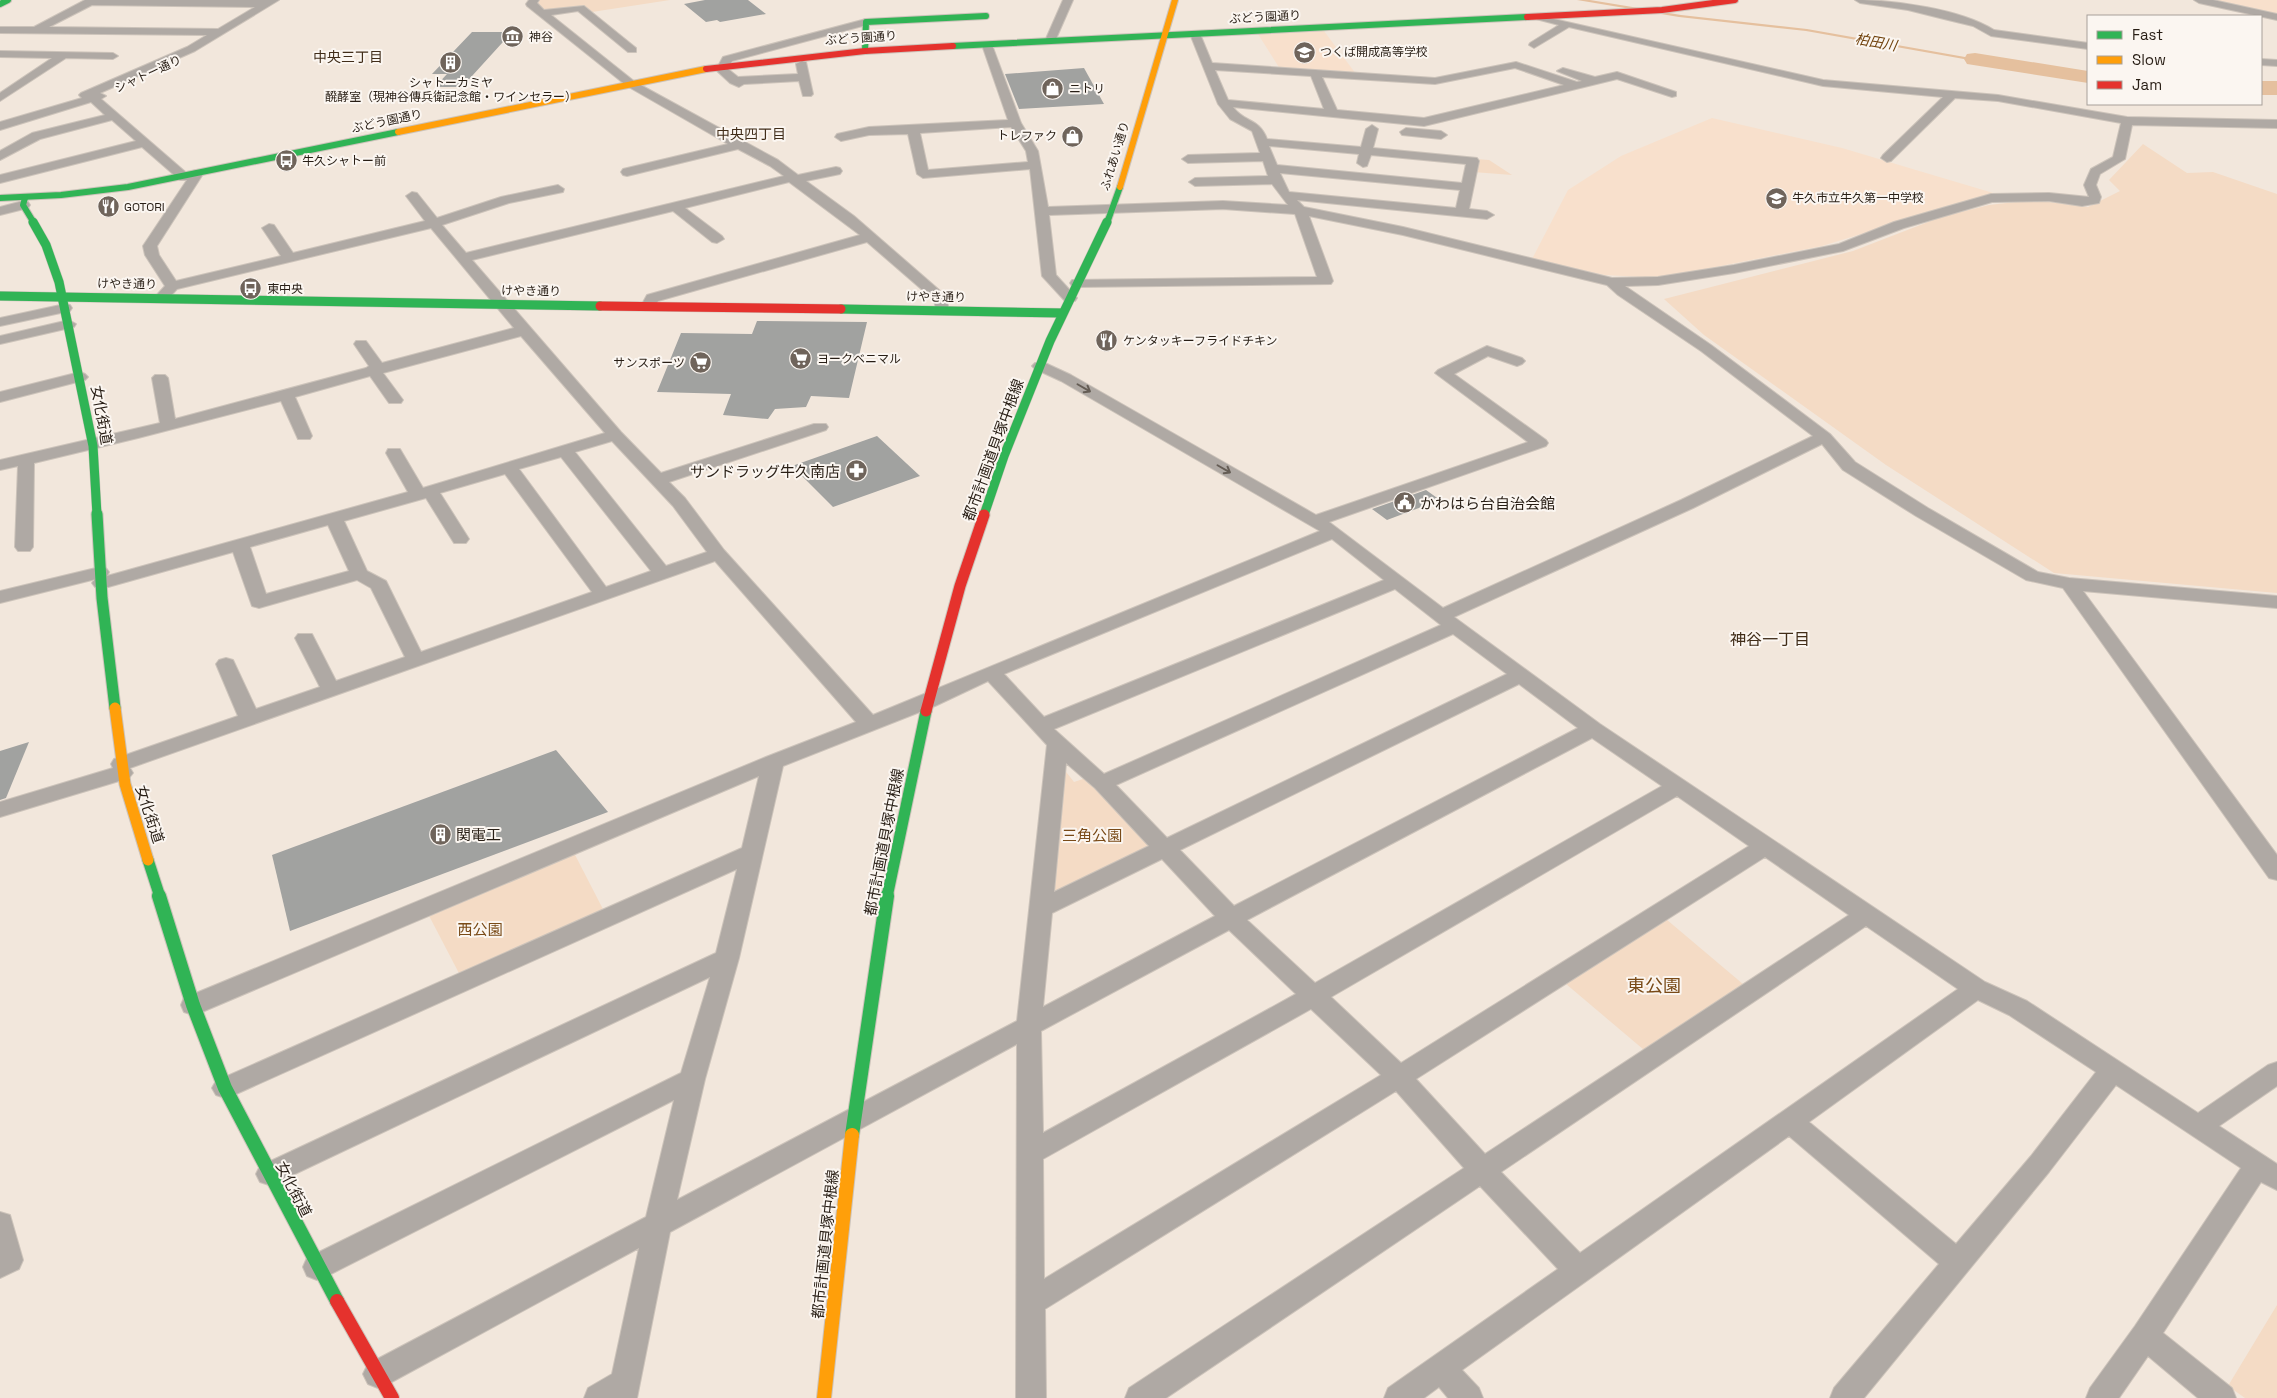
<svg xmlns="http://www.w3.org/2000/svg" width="2277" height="1398" font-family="'Space Grotesk','Noto Sans JP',sans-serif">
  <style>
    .built { fill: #f8e0cc }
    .green { fill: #f4dbc5 }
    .water { fill: #e5c09e }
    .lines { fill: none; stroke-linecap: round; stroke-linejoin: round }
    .river { fill: #e5c09e; fill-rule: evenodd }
    .building { fill: #a1a2a0 }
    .street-casing { stroke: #ccc3ba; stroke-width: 2 }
    .fast-far3-casing { stroke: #ccc3ba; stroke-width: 8 }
    .fast-far2-casing { stroke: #ccc3ba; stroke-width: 10 }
    .fast-far1-casing { stroke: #ccc3ba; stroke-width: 13 }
    .fast-casing { stroke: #ccc3ba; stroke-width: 16 }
    .slow-far2-casing { stroke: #ccc3ba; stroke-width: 8 }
    .slow-far1-casing { stroke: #ccc3ba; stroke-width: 13 }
    .slow-casing { stroke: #ccc3ba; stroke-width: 16 }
    .jam-far3-casing { stroke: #ccc3ba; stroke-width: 8 }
    .jam-far2-casing { stroke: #ccc3ba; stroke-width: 10 }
    .jam-far1-casing { stroke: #ccc3ba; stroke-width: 13 }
    .jam-casing { stroke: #ccc3ba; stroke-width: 16 }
    .street { fill: #afa9a4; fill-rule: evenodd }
    .fast-far3 { stroke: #30b455; stroke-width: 6 }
    .fast-far2 { stroke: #30b455; stroke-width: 9 }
    .fast-far1 { stroke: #30b455; stroke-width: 11 }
    .fast { stroke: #30b455; stroke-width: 14 }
    .slow-far2 { stroke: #ff9f0a; stroke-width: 6 }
    .slow-far1 { stroke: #ff9f0a; stroke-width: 11 }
    .slow { stroke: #ff9f0a; stroke-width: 14 }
    .jam-far3 { stroke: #e5322d; stroke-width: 6 }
    .jam-far2 { stroke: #e5322d; stroke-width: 9 }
    .jam-far1 { stroke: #e5322d; stroke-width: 11 }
    .jam { stroke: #e5322d; stroke-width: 14 }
    .oneway { stroke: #655d55 }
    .labels { text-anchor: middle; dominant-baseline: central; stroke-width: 4; stroke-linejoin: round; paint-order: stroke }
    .far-street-label { font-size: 12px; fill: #281e15; stroke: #fbf6f1 }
    .far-poi-label { font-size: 12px; fill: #281e15; stroke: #fbf6f1; text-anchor: start }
    .far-water-label { font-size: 14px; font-style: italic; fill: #72440f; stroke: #fbf6f1 }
    .far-neighbourhood-label { font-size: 14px; fill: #412d19; stroke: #fbf6f1 }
    .street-label { font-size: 15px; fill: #281e15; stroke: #fbf6f1 }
    .poi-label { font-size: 15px; fill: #281e15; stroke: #fbf6f1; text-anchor: start }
    .park-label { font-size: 15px; fill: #794a17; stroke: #fbf6f1 }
    .neighbourhood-label { font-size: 16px; fill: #412d19; stroke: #fbf6f1 }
    .near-park-label { font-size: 18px; fill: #794a17; stroke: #fbf6f1 }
  </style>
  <rect width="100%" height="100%" fill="#f2e7dc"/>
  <g class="built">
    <path d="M2207 0H2277V15Z"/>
    <path d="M1324 31 1356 74 1280 69 1258 34Z"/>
    <path d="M1712 118 1842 148 2000 195 1943 209 1822 246 1660 278 1605 275 1532 259 1568 190 1621 156Z"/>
  </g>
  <g class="green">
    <path d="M540 0H670L592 12 583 6 546 11 537 4Z"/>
    <path d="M2143 144 2187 173 2213 172 2277 194V593L2054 573 1886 465 1704 335 1664 299 1853 251 1941 217 1989 205 2033 200 2088 207 2120 191 2109 180Z"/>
    <path d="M1476 159 1489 160 1512 175 1473 172Z"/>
    <path d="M1063 768 1074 782 1086 778 1150 845 1052 893Z"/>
    <path d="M572 849 606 915 462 979 426 910Z"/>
    <path d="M1660 914 1750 990 1650 1055 1559 978Z"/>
    <path d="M2277 1305V1398H2245L2228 1386Z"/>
  </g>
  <path class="water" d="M1577 0H1590L1681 15 1807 29 2027 68 2026 70 1806 31 1679 17Z"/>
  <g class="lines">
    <g class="river">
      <path d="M1975 53 2088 71V83L1967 64 1964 59 1967 54Z"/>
      <rect x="2261" y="81" width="16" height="14"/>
    </g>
  </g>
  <g class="building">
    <path d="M705 0H748L766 14 720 22 717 20 706 22 684 4Z"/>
    <path d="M472 32H512L462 87H435L447 74H432Z"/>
    <path d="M1084 68 1104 104 1019 109 1005 74Z"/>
    <path d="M757 321 867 322 849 398 811 396 806 407 775 409 768 419 723 415 731 394 657 392 681 333 752 334Z"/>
    <path d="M877 436 920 476 833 507 792 466Z"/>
    <path d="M1426 490 1440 500 1387 520 1372 509Z"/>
    <path d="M29 742 6 798 0 800V751Z"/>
    <path d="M556 750 608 812 290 931 272 855Z"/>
  </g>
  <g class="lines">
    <defs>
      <g id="street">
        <path d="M85 0H279L195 51 100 93 106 96 101 99 190 176 193 171 197 170 203 174 157 246 159 255 176 281 281 256 262 228 269 224 274 225 293 253 425 221 406 196 412 192 417 193 437 218 501 197 558 185 564 189 563 192 509 203 442 225 466 253 784 176 770 166 738 149 627 176 623 175 621 172 623 169 728 144 627 86 527 6 526 4 529 0H539L537 3 544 10 584 6 636 48V52H628L578 11 551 15 635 82 778 160 798 175 836 167 840 168 842 171 840 174 806 181 854 216 946 296 949 311 947 314H937L934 300 867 242 658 301 653 309H643L641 306 647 295 860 235 789 182 685 208 722 236 724 239 717 243 712 242 673 211 472 260 621 432 661 473 814 424H826L828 427 826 430 669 482 685 498 724 550 873 715 1320 531 1061 381 1035 369 1032 366 1035 363H1045L1071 375 1316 515 1528 442 1435 373 1438 370 1487 346 1522 358 1525 361 1522 364 1517 366 1488 356 1454 374 1546 440 1548 443 1546 446 1329 522 1443 608 1681 500 1813 436 1701 351 1618 295 1607 285 1403 235 1309 216 1333 281 1331 284 1077 287 1072 286 1070 283 1072 280 1317 277 1295 214 1223 209 1049 215 1056 275 1077 298 1075 301H1065L1042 276 1030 169 923 178 917 174 908 134 869 135 841 141 835 137 837 134 869 127 1008 120 982 45 983 43H991L992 45 1021 123 1038 151 1048 207 1223 201 1288 205 1272 184 1195 186 1189 182 1195 178 1268 176 1263 161 1188 163 1182 159 1188 155 1260 153 1252 131 1230 119 1218 104 1190 34 1195 31 1200 34 1212 63 1435 78 1516 62 1577 82 1582 81 1557 71 1563 68 1595 77 1617 72 1676 92V96L1672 97 1617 79 1424 126 1233 107C1245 123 1259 118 1267 139L1361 147 1366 129 1372 125 1378 129 1373 148 1477 158 1479 161 1469 209 1487 211 1494 215 1487 219 1297 200 1304 207 1403 227 1612 278 1658 277 1734 265 1839 244 1894 222 1991 194 2049 193 2089 197 2084 185 2091 169 2113 157 2121 123 1998 101 1955 98 1891 161 1887 162 1881 158 1883 155 1943 97 1823 86 1569 27 1534 48 1529 45 1530 43 1559 25 1536 19V15L1823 80 1998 95 2127 117 2277 120V128L2132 125 2125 159 2100 174 2096 185 2101 197 2099 203 2082 206 2049 201 1992 202 1904 228 1843 251 1734 273 1658 285 1625 286 1711 345 1830 434 1855 462 1928 508 2038 572 2069 578 2277 596V608L2083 591 2277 855V880L2269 878 2063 588 2026 580 1916 516 1843 470 1822 444 1693 508 1454 617 1600 724 1985 982 2027 1001 2198 1113 2268 1065 2277 1062V1086L2219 1126 2277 1164V1190L2261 1182 2163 1333 2232 1388 2236 1398H2198L2148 1356 2119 1398H2086L2090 1388 2135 1326 2241 1168 2116 1085 2049 1172 1864 1398H1830L1834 1388 1939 1264 1789 1136 1462 1370 1479 1388 1483 1398H1448L1439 1387 1424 1398H1384L1388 1388 1558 1269 1480 1186 1166 1398H1125L1129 1388 1464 1168 1396 1091 1045 1309 1046 1398H1016L1017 1044 670 1232 637 1398H584L588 1388 612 1374 639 1248 388 1384 378 1388 368 1384 363 1374 368 1364 646 1217 674 1100 327 1276 317 1280 307 1276 303 1267 307 1258 681 1073 710 977 278 1182 269 1185 260 1182 256 1174 260 1166 716 953 737 869 234 1095 225 1098 216 1095 212 1088 216 1081 742 848 759 776 202 1012 193 1015 184 1012 181 1005 184 998 766 757 856 722 715 561 130 768 133 773 129 778 0 817V802L113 768 111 764 114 759 238 716 216 664 219 660 226 658 233 660 256 709 320 687 295 638 298 634H312L336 681 405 657 371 588 357 580 259 608 252 606 233 552 101 589 95 587 92 583 95 579 104 577 0 603V591L100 567 106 568 109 572 107 576 408 492 386 453 388 449H400L423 488 605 433 521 336 383 373 403 400 401 403H389L370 376 295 397 312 436 310 439H298L281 401 138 438 34 463 33 547 30 551H18L15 547 18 466 0 470V460L160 423 152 378 155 375H165L168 378 175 419 366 368 369 366 354 344 356 341H366L382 363 514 328 431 228 177 289 165 302H155L153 299 165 286 145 255 143 246 187 180H180L142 147 0 183V175L136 141 112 120 40 139 0 160V151L32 133 105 115 91 102 0 130V122L82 98 79 95 81 93 187 47 207 35 0 33V27H34ZM92 5 255 7 218 29 49 27ZM1515 68 1564 85 1424 118 1337 110 1322 77 1435 84ZM1215 70 1311 76 1324 109 1228 100ZM1011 127 1026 151 1028 162 928 170 920 133ZM1269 146 1359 154 1357 163 1363 167 1367 166 1371 155 1466 164 1462 183 1277 165ZM1280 173 1460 190 1456 208 1289 192ZM612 441 673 506 707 552 666 566 575 452ZM561 457 651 571 606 587 519 469ZM505 474 592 592 421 652 388 585 386 581 367 571 344 521 426 498 454 543H466L469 539 440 493ZM328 525 349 571 266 594 250 547ZM1332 539 1384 580 1044 717 1004 674ZM1395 589 1441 625 1104 774 1054 729ZM1453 634 1507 674 1167 838 1116 785ZM988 681 1047 745 1017 1021 677 1200 705 1079 739 958 783 766 935 706ZM1519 684 1578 728 1234 906 1180 850ZM1592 738 1662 786 1315 983 1247 920ZM1066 763 1095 788 1149 846 1054 892ZM1677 796 1749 846 1401 1063 1331 997ZM1765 857 1849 915 1485 1154 1416 1079ZM1162 859 1215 916 1043 1007 1052 913ZM1866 926 1958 989 1580 1253 1501 1172ZM1229 930 1296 994 1043 1133 1041 1031ZM1978 1000 2009 1015 2096 1072 2031 1156 1956 1244 1809 1122ZM1311 1009 1381 1075 1044 1279 1043 1159Z"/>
        <path d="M1063 0H1073L1055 41 1050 44 1046 43 1045 41Z"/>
        <path d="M1855 0C1895 0 1961 9 1994 30L2088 43V49L1991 36 1973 26 1944 19 1908 10 1860 3Z"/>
        <path d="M2194 0H2213L2277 14V20L2199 3Z"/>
        <path d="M866 19 870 20V24L732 61 728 69 738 77 798 74 796 64 802 61 806 62 813 94 811 96H803L799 81 744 84 739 87 730 83 716 70 723 57Z"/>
        <path d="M0 51 113 53 118 56 113 59 66 58 0 101V93L52 58 0 57Z"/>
        <path d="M2261 59 2277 60V66L2261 65Z"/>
        <path d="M1406 128 1441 131 1447 135 1441 139 1402 135 1400 132Z"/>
        <path d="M23 201 28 202 30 205 28 208 0 215V207Z"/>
        <path d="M65 304 70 305 72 308 70 311 0 326V318Z"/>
        <path d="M69 320 76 324 74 327 0 344V336Z"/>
        <path d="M80 372 85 374 88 377 85 380 0 402V392Z"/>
        <path d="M0 1212 10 1215 23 1260 19 1269 0 1278Z"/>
      </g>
      <g id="fast-far3">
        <path d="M0 4 8 0"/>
        <path d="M953 46 1527 17"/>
        <path d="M865 51 866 22 986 16"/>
        <path d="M0 198 61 195 128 187 398 132"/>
        <path d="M25 198 23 205 34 223"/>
        <path d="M1107 223 1120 187"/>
      </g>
      <g id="fast-far2">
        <path d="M33 222 46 245 59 282 93 446 97 515"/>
        <path d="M0 296 600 306"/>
        <path d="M841 309 1062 313"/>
        <path d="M984 515 1004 456 1050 341 1107 222"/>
      </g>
      <g id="fast-far1">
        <path d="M97 514 102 598 115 708"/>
        <path d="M148 860 160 897"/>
        <path d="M887 897 926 711"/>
      </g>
      <g id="fast">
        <path d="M159 896 193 1005 225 1088 337 1301"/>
        <path d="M852 1135 887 896"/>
      </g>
      <g id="slow-far2">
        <path d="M398 132 706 69"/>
        <path d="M1120 187 1175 0"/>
      </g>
      <path id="slow-far1" d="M115 708 125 784 148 860"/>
      <path id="slow" d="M824 1398 852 1135"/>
      <g id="jam-far3">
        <path d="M1527 17 1662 10 1735 0"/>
        <path d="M706 69 865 51 953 46"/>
      </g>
      <path id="jam-far2" d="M600 306 841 309"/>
      <path id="jam-far1" d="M926 711 960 586 984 515"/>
      <path id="jam" d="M337 1301 392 1398"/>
    </defs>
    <use href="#street" class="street-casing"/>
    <use href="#fast-far3" class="fast-far3-casing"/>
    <use href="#fast-far2" class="fast-far2-casing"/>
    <use href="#fast-far1" class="fast-far1-casing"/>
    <use href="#fast" class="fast-casing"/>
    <use href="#slow-far2" class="slow-far2-casing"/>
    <use href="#slow-far1" class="slow-far1-casing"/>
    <use href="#slow" class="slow-casing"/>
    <use href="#jam-far3" class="jam-far3-casing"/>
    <use href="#jam-far2" class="jam-far2-casing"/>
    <use href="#jam-far1" class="jam-far1-casing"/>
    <use href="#jam" class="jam-casing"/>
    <use href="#street" class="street"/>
    <use href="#fast-far3" class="fast-far3"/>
    <use href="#fast-far2" class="fast-far2"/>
    <use href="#fast-far1" class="fast-far1"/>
    <use href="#fast" class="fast"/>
    <use href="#slow-far2" class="slow-far2"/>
    <use href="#slow-far1" class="slow-far1"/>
    <use href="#slow" class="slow"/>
    <use href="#jam-far3" class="jam-far3"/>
    <use href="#jam-far2" class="jam-far2"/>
    <use href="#jam-far1" class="jam-far1"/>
    <use href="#jam" class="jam"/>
  </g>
  <defs><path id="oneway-shaft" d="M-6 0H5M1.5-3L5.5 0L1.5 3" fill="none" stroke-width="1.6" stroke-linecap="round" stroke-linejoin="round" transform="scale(1.25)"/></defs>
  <g class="oneway">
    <use href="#oneway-shaft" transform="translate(1084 388) rotate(30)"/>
    <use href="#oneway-shaft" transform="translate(1224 469) rotate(30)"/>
  </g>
  <defs>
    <symbol id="museum-disc" viewBox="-11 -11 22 22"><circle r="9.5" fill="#6f645b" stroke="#fbf6f1"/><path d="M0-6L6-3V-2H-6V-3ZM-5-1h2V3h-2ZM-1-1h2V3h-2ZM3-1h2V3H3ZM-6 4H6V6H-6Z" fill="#fff"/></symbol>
    <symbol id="school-disc" viewBox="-11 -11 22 22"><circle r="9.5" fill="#6f645b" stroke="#fbf6f1"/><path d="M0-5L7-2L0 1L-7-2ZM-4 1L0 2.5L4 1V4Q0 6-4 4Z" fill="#fff"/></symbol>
    <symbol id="building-disc" viewBox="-11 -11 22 22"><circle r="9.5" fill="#6f645b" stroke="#fbf6f1"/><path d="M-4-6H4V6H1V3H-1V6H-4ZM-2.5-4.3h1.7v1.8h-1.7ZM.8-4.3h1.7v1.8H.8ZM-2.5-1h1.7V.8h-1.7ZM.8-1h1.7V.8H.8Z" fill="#fff"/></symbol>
    <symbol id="shop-disc" viewBox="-11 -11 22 22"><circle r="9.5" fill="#6f645b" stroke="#fbf6f1"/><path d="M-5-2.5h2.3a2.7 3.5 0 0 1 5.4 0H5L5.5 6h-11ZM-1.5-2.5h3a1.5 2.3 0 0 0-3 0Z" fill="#fff"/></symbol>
    <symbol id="bus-disc" viewBox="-11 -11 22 22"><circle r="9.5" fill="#6f645b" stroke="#fbf6f1"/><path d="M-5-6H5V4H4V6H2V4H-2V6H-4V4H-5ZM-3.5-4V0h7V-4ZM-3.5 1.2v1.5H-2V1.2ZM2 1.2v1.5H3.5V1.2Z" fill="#fff"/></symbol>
    <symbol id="restaurant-disc" viewBox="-11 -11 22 22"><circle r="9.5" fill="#6f645b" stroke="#fbf6f1"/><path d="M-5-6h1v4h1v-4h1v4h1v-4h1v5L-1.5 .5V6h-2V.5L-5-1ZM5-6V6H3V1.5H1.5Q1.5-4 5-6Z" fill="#fff"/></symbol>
    <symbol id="supermarket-disc" viewBox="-11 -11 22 22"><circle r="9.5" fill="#6f645b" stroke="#fbf6f1"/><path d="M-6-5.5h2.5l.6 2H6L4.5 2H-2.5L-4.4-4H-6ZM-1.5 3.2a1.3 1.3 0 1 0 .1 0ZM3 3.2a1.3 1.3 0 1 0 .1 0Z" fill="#fff"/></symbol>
    <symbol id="pharmacy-disc" viewBox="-11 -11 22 22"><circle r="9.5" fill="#6f645b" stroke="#fbf6f1"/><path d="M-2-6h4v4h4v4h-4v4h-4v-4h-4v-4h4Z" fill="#fff"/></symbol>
    <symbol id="civic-disc" viewBox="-11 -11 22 22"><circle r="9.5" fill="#6f645b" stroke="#fbf6f1"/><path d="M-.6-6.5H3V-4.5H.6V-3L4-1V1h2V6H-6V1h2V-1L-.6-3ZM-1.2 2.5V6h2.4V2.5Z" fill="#fff"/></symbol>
  </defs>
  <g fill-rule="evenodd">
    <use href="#museum-disc" x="500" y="24" width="25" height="25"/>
    <use href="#school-disc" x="1292" y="40" width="25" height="25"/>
    <use href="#building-disc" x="438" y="50" width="25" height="25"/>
    <use href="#shop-disc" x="1040" y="76" width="25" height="25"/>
    <use href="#shop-disc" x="1060" y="124" width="25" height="25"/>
    <use href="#bus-disc" x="274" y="148" width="25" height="25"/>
    <use href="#school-disc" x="1764" y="186" width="25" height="25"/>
    <use href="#restaurant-disc" x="96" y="194" width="25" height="25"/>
    <use href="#bus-disc" x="238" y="276" width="25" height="25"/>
    <use href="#restaurant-disc" x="1094" y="328" width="25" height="25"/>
    <use href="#supermarket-disc" x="788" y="346" width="25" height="25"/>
    <use href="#supermarket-disc" x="688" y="350" width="25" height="25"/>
    <use href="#pharmacy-disc" x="844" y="458" width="25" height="25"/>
    <use href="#civic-disc" x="1392" y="490" width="25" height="25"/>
    <use href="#building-disc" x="428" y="822" width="25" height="25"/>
  </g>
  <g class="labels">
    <g class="far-street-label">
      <text transform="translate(1265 17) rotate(-3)">ぶどう園通り</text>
      <text transform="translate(861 38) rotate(-4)">ぶどう園通り</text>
      <text transform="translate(148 74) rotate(-25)">シャトー通り</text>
      <text transform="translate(387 121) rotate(-12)">ぶどう園通り</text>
      <text transform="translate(1115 156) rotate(-73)">ふれあい通り</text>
      <text transform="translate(127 284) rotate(1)">けやき通り</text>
      <text transform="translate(531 291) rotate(1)">けやき通り</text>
      <text transform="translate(936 297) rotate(1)">けやき通り</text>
    </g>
    <g class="far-poi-label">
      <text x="529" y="37">神谷</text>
      <text x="1320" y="52">つくば開成高等学校</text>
      <text x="451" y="83" text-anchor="middle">シャトーカミヤ<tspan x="451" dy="14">醗酵室（現神谷傳兵衛記念館・ワインセラー）</tspan></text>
      <text x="1069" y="89">ニトリ</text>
      <text x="1057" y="136" text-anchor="end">トレファク</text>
      <text x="302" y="161">牛久シャトー前</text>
      <text x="1792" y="198">牛久市立牛久第一中学校</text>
      <text x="124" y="207">GOTORI</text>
      <text x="267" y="289">東中央</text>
      <text x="1123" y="341">ケンタッキーフライドチキン</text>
      <text x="817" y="359">ヨークベニマル</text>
      <text x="685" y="363" text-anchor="end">サンスポーツ</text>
    </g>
    <g class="far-water-label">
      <text transform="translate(1876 42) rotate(10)">柏田川</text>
    </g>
    <g class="far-neighbourhood-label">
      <text x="348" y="57">中央三丁目</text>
      <text x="751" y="134">中央四丁目</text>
    </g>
    <g class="street-label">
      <text transform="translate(102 415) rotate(80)">女化街道</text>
      <text transform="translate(993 450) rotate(-70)">都市計画道貝塚中根線</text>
      <text transform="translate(150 814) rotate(72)">女化街道</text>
      <text transform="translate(884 842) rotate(-79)">都市計画道貝塚中根線</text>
      <text transform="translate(294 1189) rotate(63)">女化街道</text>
      <text transform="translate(825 1244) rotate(-84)">都市計画道貝塚中根線</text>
    </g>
    <g class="poi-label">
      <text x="840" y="471" text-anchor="end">サンドラッグ牛久南店</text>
      <text x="1420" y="503">かわはら台自治会館</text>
      <text x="456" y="834">関電工</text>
    </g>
    <g class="park-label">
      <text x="1092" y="835">三角公園</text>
      <text x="480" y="929">西公園</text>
    </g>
    <g class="neighbourhood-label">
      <text x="1770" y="639">神谷一丁目</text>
    </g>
    <g class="near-park-label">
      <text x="1654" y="985">東公園</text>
    </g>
  </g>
  <rect x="2087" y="15" width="175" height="90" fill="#fbf6f1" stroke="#a7a099"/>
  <rect x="2097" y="31" width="25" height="8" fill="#30b455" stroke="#a7a099"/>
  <text x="2132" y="40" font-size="15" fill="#281e15">Fast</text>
  <rect x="2097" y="56" width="25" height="8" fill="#ff9f0a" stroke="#a7a099"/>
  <text x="2132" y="65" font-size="15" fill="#281e15">Slow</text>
  <rect x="2097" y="81" width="25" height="8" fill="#e5322d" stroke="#a7a099"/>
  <text x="2132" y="90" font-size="15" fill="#281e15">Jam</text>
</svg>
